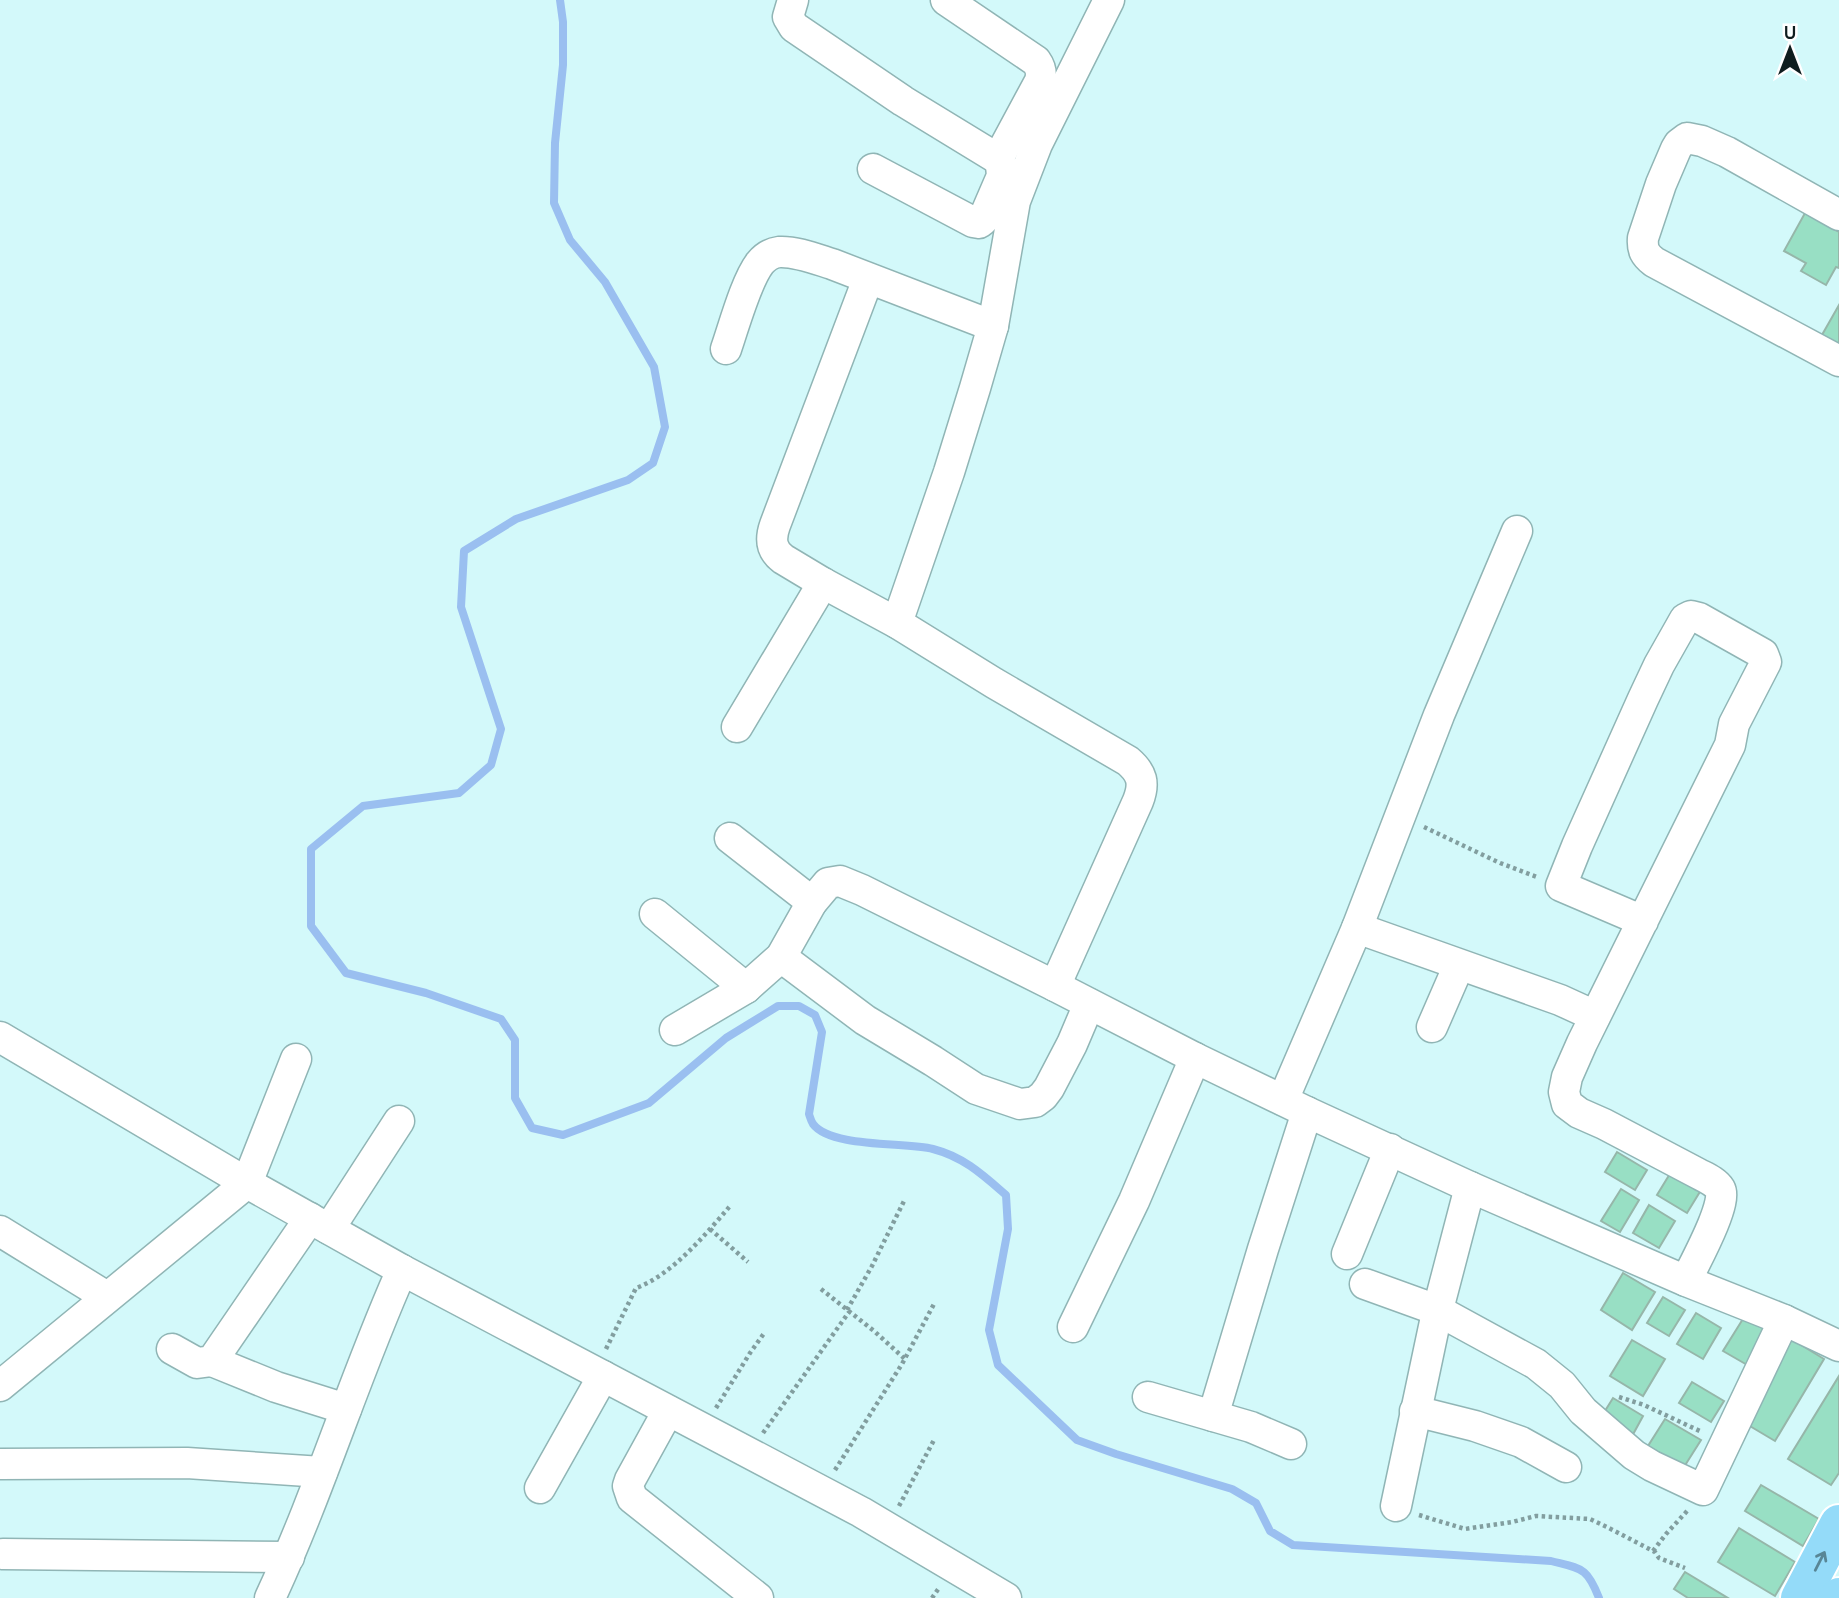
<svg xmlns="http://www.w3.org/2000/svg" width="1839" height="1598" font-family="Karla,sans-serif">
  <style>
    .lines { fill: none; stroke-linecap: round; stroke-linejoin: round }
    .stream { stroke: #9abff0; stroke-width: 8 }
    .building { fill: #98dfc4; stroke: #96b6a9; stroke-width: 2 }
    .minor-casing { stroke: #90b5b5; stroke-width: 33 }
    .highway-casing { stroke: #fff; stroke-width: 42 }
    .path { stroke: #829e9f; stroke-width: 4.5; stroke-dasharray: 3.5 3.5; stroke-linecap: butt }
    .minor { stroke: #fff; stroke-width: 30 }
    .highway { stroke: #94dbf9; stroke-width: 38 }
    .oneway { stroke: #588696 }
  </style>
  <rect width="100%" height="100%" fill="#d3f9fa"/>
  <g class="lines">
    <path class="stream" d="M560 0 563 22V65L555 143 554 203 570 240 605 282 654 367 665 427 653 463 628 480 516 519 464 551 461 607 501 729 491 765 459 793 363 806 311 849V926L346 973 426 993 501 1019 515 1040V1098L532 1128 563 1135 649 1103 726 1038 778 1006H799L815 1015 822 1032 809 1114C810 1117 811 1121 813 1124 831 1148 905 1142 933 1149 964 1157 983 1175 1006 1195L1008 1229 989 1330 998 1365 1077 1440 1116 1454 1232 1489 1256 1503 1270 1531 1293 1545 1551 1561C1582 1569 1587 1567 1599 1598"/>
  </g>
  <g class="building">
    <path d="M1805 213 1839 232V268L1836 267 1826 285 1801 271 1806 263 1784 251Z"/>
    <path d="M1839 305V354L1818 342Z"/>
    <path d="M1617 1152 1647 1170 1635 1190 1605 1172Z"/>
    <path d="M1671 1172 1701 1190 1687 1213 1657 1195Z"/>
    <path d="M1621 1189 1639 1200 1620 1232 1601 1221Z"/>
    <path d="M1649 1205 1675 1221 1659 1248 1633 1233Z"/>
    <path d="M1623 1273 1655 1292 1632 1330 1601 1310Z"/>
    <path d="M1663 1297 1685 1310 1669 1336 1647 1323Z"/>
    <path d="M1696 1313 1721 1328 1703 1359 1677 1344Z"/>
    <path d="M1746 1314 1771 1329 1749 1366 1723 1351Z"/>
    <path d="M1788 1337 1824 1359 1775 1441 1738 1419Z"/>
    <path d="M1632 1340 1665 1359 1643 1396 1610 1376Z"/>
    <path d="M1839 1376V1473L1831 1485 1788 1459Z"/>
    <path d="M1692 1382 1724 1401 1711 1422 1679 1403Z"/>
    <path d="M1613 1398 1643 1416 1631 1438 1600 1419Z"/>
    <path d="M1665 1419 1701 1440 1684 1467 1648 1446Z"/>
    <path d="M1761 1485 1819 1519 1803 1546 1745 1511Z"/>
    <path d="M1739 1528 1795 1562 1775 1596 1718 1562Z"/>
    <path d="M1685 1572 1728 1598H1688L1674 1589Z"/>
  </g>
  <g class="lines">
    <defs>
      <g id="minor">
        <path d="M793 0 788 17 794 27 903 101 998 159 1040 81C1042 73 1041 68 1036 61L946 0"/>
        <path d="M873 169 973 222 979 223 983 220 1002 176 1001 165 998 159"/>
        <path d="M1839 215 1727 152 1702 141 1687 138 1679 144 1676 149 1661 184 1643 238C1642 250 1645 255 1654 262L1839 361"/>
        <path d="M868 279 775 525C770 539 771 550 783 559L823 583 897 623 994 683 1128 761C1142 773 1145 783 1138 801L1055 986"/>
        <path d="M726 349C734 326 746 281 760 263 765 257 771 253 779 252 796 251 816 259 832 264L993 326"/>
        <path d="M897 623 949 472 975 388 993 326 1015 201 1037 144 1109 0"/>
        <path d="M737 727 823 583"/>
        <path d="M730 838 812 902"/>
        <path d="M655 914 746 988"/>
        <path d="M1643 921 1561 886 1577 846 1643 699 1659 665 1685 619 1691 616 1699 618 1763 654 1766 662 1734 724 1730 745 1582 1043 1567 1077 1564 1092 1567 1104 1579 1113 1604 1124 1697 1173C1704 1177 1715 1181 1720 1189 1728 1203 1694 1264 1686 1281"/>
        <path d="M1357 928 1560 1000 1595 1016"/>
        <path d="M781 957 865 1020 933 1061 976 1089 1020 1104 1035 1102 1043 1096 1049 1088 1072 1044 1089 1004"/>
        <path d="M1432 1027 1459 965"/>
        <path d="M675 1030 746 988 781 957 812 902 828 883 840 881 862 890 1055 986 1195 1058 1307 1112 1470 1187 1686 1281 1784 1320 1839 1346"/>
        <path d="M0 1037 247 1183 402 1270 861 1512 1006 1598"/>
        <path d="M1283 1100 1357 928 1439 715 1517 531"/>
        <path d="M329 1229 399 1121"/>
        <path d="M0 1231 107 1297"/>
        <path d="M1347 1254 1390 1149"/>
        <path d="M1365 1284 1437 1310 1536 1364 1562 1385 1583 1411 1634 1455 1652 1466 1703 1490 1784 1320"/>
        <path d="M1073 1327 1134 1201 1195 1058"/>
        <path d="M172 1349 197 1363 212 1361 310 1218"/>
        <path d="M212 1361 276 1387 346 1409"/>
        <path d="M0 1386 247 1183 296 1059"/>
        <path d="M1148 1397 1251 1427 1291 1444"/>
        <path d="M668 1411 630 1480 628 1486 632 1498 758 1598"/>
        <path d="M1415 1411 1475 1426 1521 1442 1566 1467"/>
        <path d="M1213 1416 1263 1249 1307 1112"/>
        <path d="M0 1464 187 1463 322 1472"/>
        <path d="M540 1488 603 1376"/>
        <path d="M1396 1506 1436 1317 1470 1187"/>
        <path d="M3 1554 289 1557"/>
        <path d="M270 1598C320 1491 354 1377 402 1270"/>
      </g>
      <g id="highway">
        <path d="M1800 1598 1839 1524"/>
        <path d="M1838 1598 1839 1597"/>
      </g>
    </defs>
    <use href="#minor" class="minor-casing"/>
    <use href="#highway" class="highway-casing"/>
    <g class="path">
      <path d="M1424 827 1500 863 1537 877"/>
      <path d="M710 1229 748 1262"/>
      <path d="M821 1289 874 1331 905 1359"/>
      <path d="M847 1310 872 1266 904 1201"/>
      <path d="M606 1349 636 1288C672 1275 705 1235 731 1205"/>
      <path d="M1619 1397 1644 1405 1702 1432"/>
      <path d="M716 1408 750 1353 765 1332"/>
      <path d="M763 1433 849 1312"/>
      <path d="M835 1470 902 1364 934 1304"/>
      <path d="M899 1506 934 1440"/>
      <path d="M1419 1515 1465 1529 1512 1522 1536 1516 1590 1519 1607 1527 1655 1552 1659 1558 1685 1568"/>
      <path d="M1653 1551 1666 1534 1688 1510"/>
      <path d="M932 1598 939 1588"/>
    </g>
    <use href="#minor" class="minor"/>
    <use href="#highway" class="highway"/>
  </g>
  <defs><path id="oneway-shaft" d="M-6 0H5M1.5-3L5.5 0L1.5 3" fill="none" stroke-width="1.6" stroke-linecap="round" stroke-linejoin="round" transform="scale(1.75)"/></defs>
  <use class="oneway" href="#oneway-shaft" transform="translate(1820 1561) rotate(-63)"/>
  <g transform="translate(1790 49)" stroke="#ffffff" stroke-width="5" paint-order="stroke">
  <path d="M0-5L12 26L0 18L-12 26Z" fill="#0f1d1e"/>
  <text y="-10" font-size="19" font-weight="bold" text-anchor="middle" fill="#0f1d1e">U</text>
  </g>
</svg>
